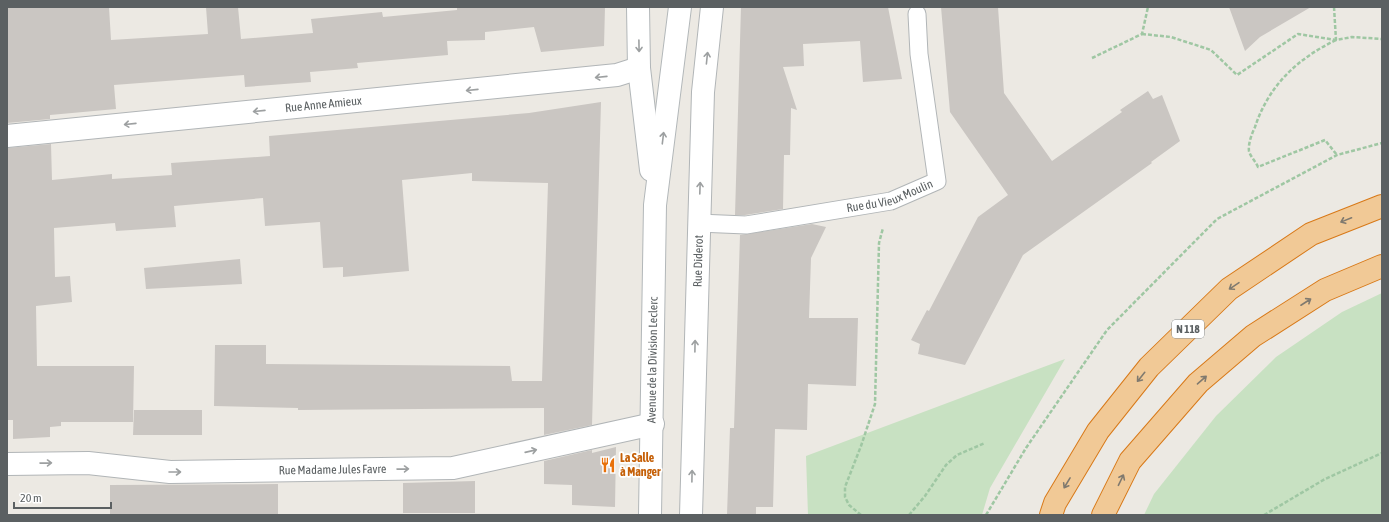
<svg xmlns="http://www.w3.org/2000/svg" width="1389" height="522" font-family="'Asap Condensed',sans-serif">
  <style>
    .green { fill: #c8e1c2 }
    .building { fill: #cac6c2 }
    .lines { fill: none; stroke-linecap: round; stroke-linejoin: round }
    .lane-casing { stroke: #b1b5b7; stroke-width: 19 }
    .street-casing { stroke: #b1b5b7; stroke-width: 24 }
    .secondary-casing { stroke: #b2b7b9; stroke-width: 24 }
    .highway-casing { stroke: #d87918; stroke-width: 24 }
    .path { stroke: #9fc7a3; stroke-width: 2.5; stroke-dasharray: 4 2; stroke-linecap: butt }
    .lane { stroke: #fff; stroke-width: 17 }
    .street { stroke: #fff; stroke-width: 22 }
    .secondary { stroke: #fff; stroke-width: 22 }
    .highway { stroke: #f1c996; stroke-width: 22 }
    .oneway { stroke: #9da0a1 }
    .oneway2 { stroke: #807a6f }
    .labels { text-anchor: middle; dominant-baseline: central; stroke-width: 3.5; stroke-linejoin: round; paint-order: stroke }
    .shield { fill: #fff; stroke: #8c9091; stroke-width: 1 }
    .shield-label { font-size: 11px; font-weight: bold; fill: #5b6062 }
    .street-label { font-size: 12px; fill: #5b6062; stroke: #fff }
    .food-label { font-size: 12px; font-weight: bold; fill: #c56008; stroke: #fff; text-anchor: start }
  </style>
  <rect width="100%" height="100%" fill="#ece9e3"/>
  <g class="green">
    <path d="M1382 293V515H1144L1154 494 1216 416 1276 357 1342 312Z"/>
    <path d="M1065 359 990 488 982 515H808L806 456Z"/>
  </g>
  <g class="building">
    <path d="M7 7H109L111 40 208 34 206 7H238L241 39 313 33 311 19 382 12 383 17 457 10V7H605L604 46 541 52 534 27 485 32V40L447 41 448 55 357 63 358 68 310 72 311 82 245 87 244 75 114 85 116 109 50 115V119L7 123Z"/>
    <path d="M741 7H888L902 79 863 82 860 41 803 44 804 66 783 67 797 110 791 108 790 155H784L783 209 745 215H735Z"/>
    <path d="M941 7H998L1004 93 1052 161 1122 112 1120 110 1148 91 1153 99 1162 95 1180 141 1151 162 1152 163 1023 255 965 365 918 354 920 344 911 340 927 310 929 311 978 217 1008 195 950 112Z"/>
    <path d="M1229 7H1311L1260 37 1245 51Z"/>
    <path d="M601 102 592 425 544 435V408L298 410V408L214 406 215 345H266V364L510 366 512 381H542L548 183 472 181V173L402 180 409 271 343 277V267L323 268 320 222 265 226 263 198 174 206 176 227 116 231 115 223 54 228 55 277 70 276 72 302 36 306 37 366H134L133 422H61V426L50 427V437L13 439V420H7V148L51 144 52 180 112 174V179L172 175 171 163 270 156 269 136 529 113Z"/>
    <path d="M812 224 826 227 811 258 809 318H858L856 386 808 384 807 430 775 429 773 507H756V515H727L730 428H734L740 235Z"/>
    <path d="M240 259 242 284 146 289 144 268Z"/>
    <path d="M134 410H202V435H133Z"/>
    <path d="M616 447 615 507 572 505V485L544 484V461L592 450V453Z"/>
    <path d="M475 481V513H403V483Z"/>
    <path d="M278 484V515L110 514V485Z"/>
  </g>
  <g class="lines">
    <defs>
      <g id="lane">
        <path id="s1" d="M698 223 746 225 891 201 937 181 919 54 917 14"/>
      </g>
      <g id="street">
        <path id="s2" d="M7 136 617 75 639 68"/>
        <path id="s3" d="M7 464 88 463 170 472 453 468 653 424"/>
        <path id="s4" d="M691 515 703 92 712 7"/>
      </g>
      <g id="secondary">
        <path d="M638 7 639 68 651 170"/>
        <path id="s5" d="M650 515 655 205 680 7"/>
      </g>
      <g id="highway">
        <path d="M1051 515 1055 503 1098 431 1149 367 1229 289 1311 234 1382 206"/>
        <path d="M1103 515 1130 461 1198 383 1253 336 1325 290 1382 266"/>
      </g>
    </defs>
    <use href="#lane" class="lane-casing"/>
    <use href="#street" class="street-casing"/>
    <use href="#secondary" class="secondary-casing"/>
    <use href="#highway" class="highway-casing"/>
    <g class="path">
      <path d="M1334 7 1336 40"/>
      <path d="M1142 34 1171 37 1211 50 1237 75 1298 34 1336 40 1352 37 1382 39"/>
      <path d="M1336 40C1297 59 1269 85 1255 127 1252 133 1248 144 1249 151 1250 156 1256 162 1258 167L1325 140 1337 155"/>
      <path d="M1092 58 1142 34 1148 7"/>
      <path d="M861 515 849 505 845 497V487L861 446 875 404 879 243 883 228"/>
      <path d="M909 515 925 496 946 465 957 455 985 443"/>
      <path d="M986 515 1026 448 1107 330 1217 219 1337 155 1382 143"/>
      <path d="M1264 515 1325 479 1382 453"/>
    </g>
    <use href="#lane" class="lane"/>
    <use href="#street" class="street"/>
    <use href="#secondary" class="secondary"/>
    <use href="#highway" class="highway"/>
  </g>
  <defs><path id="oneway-shaft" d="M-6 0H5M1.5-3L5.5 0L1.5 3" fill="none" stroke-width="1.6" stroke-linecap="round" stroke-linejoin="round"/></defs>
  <g class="oneway">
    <use href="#oneway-shaft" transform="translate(639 46) rotate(89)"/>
    <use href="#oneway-shaft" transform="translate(707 58) rotate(-84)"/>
    <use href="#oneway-shaft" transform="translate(601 77) rotate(174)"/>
    <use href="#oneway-shaft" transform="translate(472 90) rotate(174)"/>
    <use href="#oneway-shaft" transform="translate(259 111) rotate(174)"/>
    <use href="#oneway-shaft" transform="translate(130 124) rotate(174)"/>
    <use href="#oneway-shaft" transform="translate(663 138) rotate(-83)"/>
    <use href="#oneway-shaft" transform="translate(700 188) rotate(-88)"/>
    <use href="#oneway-shaft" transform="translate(695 346) rotate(-89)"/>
    <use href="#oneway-shaft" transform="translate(531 451) rotate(-13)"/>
    <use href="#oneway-shaft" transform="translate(46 463) rotate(-1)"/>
    <use href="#oneway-shaft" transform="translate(403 469) rotate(-1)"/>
    <use href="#oneway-shaft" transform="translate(175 472)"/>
    <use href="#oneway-shaft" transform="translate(692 476) rotate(-89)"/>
  </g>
  <g class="oneway2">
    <use href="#oneway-shaft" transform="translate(1346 220) rotate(158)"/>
    <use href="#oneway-shaft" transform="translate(1234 286) rotate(146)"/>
    <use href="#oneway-shaft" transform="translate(1306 302) rotate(-33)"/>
    <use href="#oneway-shaft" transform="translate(1141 377) rotate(129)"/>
    <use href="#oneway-shaft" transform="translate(1202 380) rotate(-41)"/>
    <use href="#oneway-shaft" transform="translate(1121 480) rotate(-64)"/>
    <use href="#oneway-shaft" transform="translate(1067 483) rotate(121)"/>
  </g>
  <defs>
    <symbol id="restaurant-bare" viewBox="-9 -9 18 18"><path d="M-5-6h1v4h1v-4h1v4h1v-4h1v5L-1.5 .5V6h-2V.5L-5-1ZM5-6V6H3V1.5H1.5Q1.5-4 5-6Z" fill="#e8710a" stroke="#fff" stroke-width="2.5" paint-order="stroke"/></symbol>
  </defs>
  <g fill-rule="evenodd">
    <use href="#restaurant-bare" x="597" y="454" width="22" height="22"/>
  </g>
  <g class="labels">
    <rect class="shield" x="1172" y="320" width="32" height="18" rx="3"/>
    <g class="shield-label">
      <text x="1188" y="329">N 118</text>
    </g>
    <g class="street-label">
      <text stroke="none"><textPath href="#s2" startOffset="318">Rue Anne Amieux</textPath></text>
      <text stroke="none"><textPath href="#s1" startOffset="195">Rue du Vieux Moulin</textPath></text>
      <text stroke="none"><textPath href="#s4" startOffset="254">Rue Diderot</textPath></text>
      <text stroke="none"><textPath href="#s5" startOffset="155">Avenue de la Division Leclerc</textPath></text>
      <text stroke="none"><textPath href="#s3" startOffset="326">Rue Madame Jules Favre</textPath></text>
    </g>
    <g class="food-label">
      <text x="620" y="458">La Salle<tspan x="620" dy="14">à Manger</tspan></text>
    </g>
  </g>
  <rect width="1389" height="522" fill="none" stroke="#5b6062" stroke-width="16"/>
  <path d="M14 502v6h97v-6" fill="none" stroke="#5b6062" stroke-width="2"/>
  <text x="20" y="502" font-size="12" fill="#5b6062" stroke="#ffffff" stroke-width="3" paint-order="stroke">20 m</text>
</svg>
